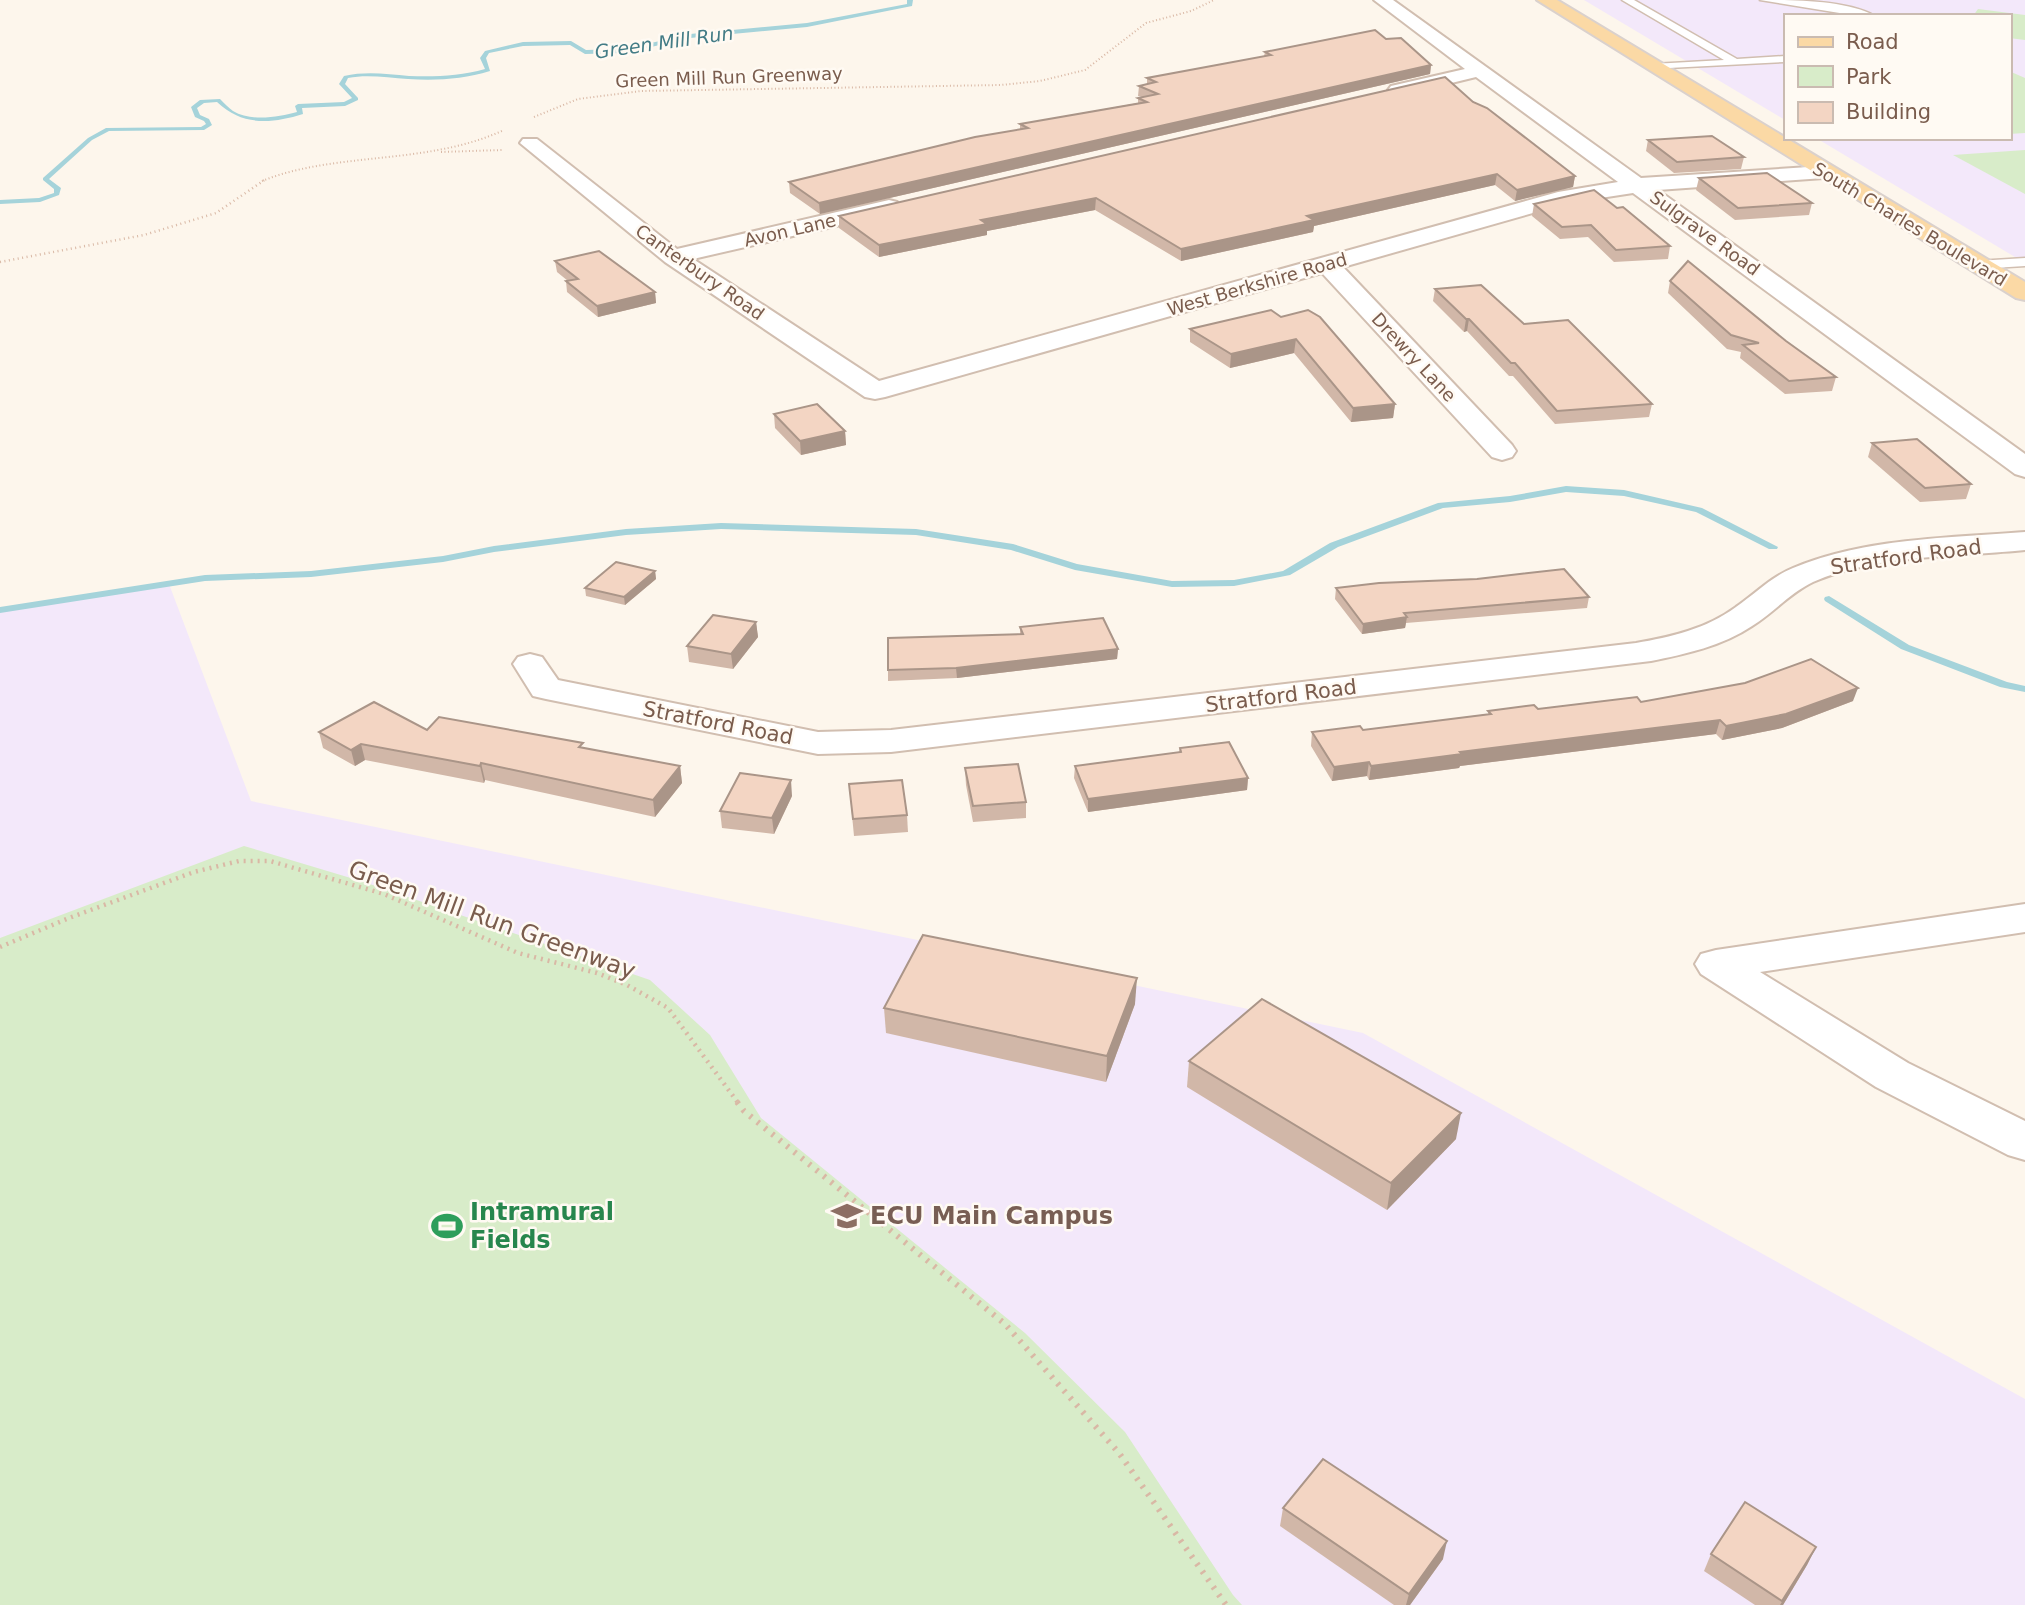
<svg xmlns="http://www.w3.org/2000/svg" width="2025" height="1605" font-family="'DejaVu Sans',sans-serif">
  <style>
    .education { fill: #f3e8fa }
    .green { fill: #d8ecc9 }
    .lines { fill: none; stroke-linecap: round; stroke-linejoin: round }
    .stream { fill: #a5d3da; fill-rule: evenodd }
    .lane-casing { stroke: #d1beb0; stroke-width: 3 }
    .street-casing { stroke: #d1beb0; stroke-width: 4 }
    .primary-casing { stroke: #dad1cd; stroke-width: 4 }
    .path-far3 { stroke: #d9b8a5; stroke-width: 2; stroke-dasharray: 1 2.5; stroke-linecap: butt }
    .path-far2 { stroke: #d9b8a5; stroke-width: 2.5; stroke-dasharray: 1 3.5; stroke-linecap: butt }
    .path-far1 { stroke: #d9b8a5; stroke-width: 4.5; stroke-dasharray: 2 5; stroke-linecap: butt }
    .path { stroke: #d9b8a5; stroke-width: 6; stroke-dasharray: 2.5 7; stroke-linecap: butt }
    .lane { fill: #fff; fill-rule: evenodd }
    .street { fill: #fff; fill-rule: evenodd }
    .primary { fill: #fbd9a5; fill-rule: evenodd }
    .wall { fill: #d1b7a8 }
    .shaded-wall { fill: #aa9588 }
    .building { fill: #f3d5c3; stroke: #aa9588; stroke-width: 2 }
    .labels { text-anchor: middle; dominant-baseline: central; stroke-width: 5; stroke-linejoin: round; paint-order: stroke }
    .far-street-label { font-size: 18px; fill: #7a5c4d; stroke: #fffaf3 }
    .far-water-label { font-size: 19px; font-style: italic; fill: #437c86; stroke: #fffaf3 }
    .street-label { font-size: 21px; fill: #7a5c4d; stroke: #fffaf3 }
    .near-street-label { font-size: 24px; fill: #7a5c4d; stroke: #fffaf3 }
    .near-leisure-label { font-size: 24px; font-weight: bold; fill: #27864d; stroke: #fffaf3; text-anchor: start }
    .near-education-label { font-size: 24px; font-weight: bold; fill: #785e54; stroke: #fffaf3; text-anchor: start }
  </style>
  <rect width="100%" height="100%" fill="#fdf6ec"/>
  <g class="education">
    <path d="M1584 0H2025V263L1816 138H2009V16H1785V120Z"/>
    <path d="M169 584 251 801 1363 1033 2025 1399V1605H0V610Z"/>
  </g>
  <g class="green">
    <path d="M1978 9 2025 15V40L2009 38V16H1973Z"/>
    <path d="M2009 71 2025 78V133L2009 134Z"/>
    <path d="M2025 150V194L1953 155Z"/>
    <path d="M244 846 364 882 650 980 710 1035 761 1118 1025 1333 1125 1432 1233 1595 1242 1605H0V938Z"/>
  </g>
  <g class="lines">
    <g class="stream">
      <path d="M907 0H913L912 6 807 27 690 38 625 53 585 54 570 45 523 46 489 53 486 58 490 71C463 79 437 81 408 79 388 78 368 74 348 78L345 84 358 98V100L345 106 302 108 303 114C271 124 242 126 217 102L204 103 197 108 200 115 209 119 212 125 204 130 109 131 92 140 49 179 61 188 59 195 40 202 0 204V200L39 198 54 193V189L43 180V178L88 138 106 128 201 127 206 124 204 121 195 117 191 107 200 100 220 99C224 103 229 108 233 111 251 122 279 117 297 112L295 106 298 104 344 102 352 98 339 84 344 76C366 71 387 74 409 76 435 77 460 76 485 69L480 58 485 51 523 42 571 41 586 50 625 49 690 34 807 23 907 4Z"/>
      <path d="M1566 486 1624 490 1702 508 1778 547 1777 549H1769L1696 512 1624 496 1566 492 1510 502 1443 508 1338 547 1290 575 1234 586 1172 587 1075 570 1011 550 916 535 721 529 626 535 494 552 443 562 311 577 205 581 0 613V607L205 575 311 571 443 556 494 546 626 529 721 523 916 529 1013 544 1077 564 1172 581 1234 580 1283 571 1330 543 1438 503 1510 496Z"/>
      <path d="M1829 596 1909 645 2007 682 2025 686V692L2000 687 1901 649 1825 601 1824 599 1825 597Z"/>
    </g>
    <defs>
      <g id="lane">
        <path d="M1622 0H1634L1737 59 1785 56V62L1649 69 1648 67 1653 64 1724 60Z"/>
        <path d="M1760 0C1792 0 1847 0 1875 16H1858Z"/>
        <path d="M2025 258V266L1977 269 1970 265 1977 261Z"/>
      </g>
      <g id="street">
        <path d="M1374 0H1393L1641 178 1824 166 1832 167 1835 172 1832 177 1824 178 1658 190 2025 454V477L2015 474 1633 193 1568 203 1343 267 1512 445 1516 451 1512 457 1502 460 1492 457 1322 273 885 397 875 399 865 397 665 262 520 143 523 139H537L677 249 889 200 897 202 900 207 897 212 693 259 879 381 1558 192 1618 182 1476 77 1398 96 1391 94 1388 90 1391 86 1465 69Z"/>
        <path d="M2025 532V550C1956 557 1877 554 1813 582 1790 593 1773 613 1752 626 1722 646 1686 654 1651 661L891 752 818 754 546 699 533 696 513 664 518 657 530 654 542 657 558 680 818 732 891 730 1636 643C1671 637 1706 629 1736 607 1755 594 1771 577 1793 568 1866 538 1948 538 2025 532Z"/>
        <path d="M2025 904V932L1760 972 1908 1063 2025 1121V1160L2008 1155 1876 1087 1701 974 1695 964 1701 954 1716 950Z"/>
      </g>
      <path id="primary" d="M1537 0H1557L2025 282V300L2016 298Z"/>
    </defs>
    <use href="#lane" class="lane-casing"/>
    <use href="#street" class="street-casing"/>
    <use href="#primary" class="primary-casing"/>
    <g class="path-far3">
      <path d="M534 117 578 99 641 91 1001 85 1040 81 1085 70 1146 23 1191 11 1214 0"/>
      <path d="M441 152 502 150"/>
      <path d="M262 181C336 151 426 166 504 130"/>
    </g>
    <path class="path-far2" d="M0 262 144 235 216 213 266 179"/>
    <path class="path-far1" d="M0 947 69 918 194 872 239 861H270L384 894 518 953 597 973 627 985 668 1008 739 1104"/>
    <path class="path" d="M737 1102 744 1111 1005 1324 1119 1453 1226 1605"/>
    <use href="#lane" class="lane"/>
    <use href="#street" class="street"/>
    <use href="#primary" class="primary"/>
  </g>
  <g class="wall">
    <path d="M1386 39 1431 65 1430 74 820 214 790 193 789 182 1020 129V124L1138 103V98L1142 97 1138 96 1139 86 1147 84V78L1264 56 1265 52Z"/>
    <path d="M1473 102 1575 176 1573 187 1515 201 1495 185 1314 226 1313 232 1181 261 1095 210 987 231V235L879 257 839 228V216Z"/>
    <path d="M1648 140 1744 157 1741 169 1674 173 1646 151Z"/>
    <path d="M1699 178 1812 203 1809 215 1735 220 1696 190Z"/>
    <path d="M1534 204 1670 246 1668 259 1614 262 1588 237 1560 239 1532 216Z"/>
    <path d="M555 261 655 292 656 303 598 317 567 292 566 281H568L557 272Z"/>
    <path d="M1670 281 1786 341 1836 377 1832 391 1785 394 1740 358 1741 352 1727 349 1668 293Z"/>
    <path d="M1435 289 1524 324 1652 404 1649 417 1555 424 1513 376H1509L1467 331 1464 332 1433 301Z"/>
    <path d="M1281 317 1395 404 1393 418 1351 422 1294 353 1230 368 1190 342V329Z"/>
    <path d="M774 414 845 431 846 445 801 455 775 428Z"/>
    <path d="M1872 443 1971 484 1966 499 1920 502 1868 457Z"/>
    <path d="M655 571 656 579 625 605 586 596 585 588Z"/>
    <path d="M1336 588 1589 597 1587 608 1406 623 1405 628 1362 634 1335 599Z"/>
    <path d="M756 622 758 637 733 669 689 662 687 646Z"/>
    <path d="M1020 627 1118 649 1117 659 957 678 888 681V670L1020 635Z"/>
    <path d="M1853 701 1782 728 1722 740 1716 734 1460 766 1459 768 1369 780 1367 776 1332 781 1311 746 1312 732 1363 730 1488 714V711L1538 709 1641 702Z"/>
    <path d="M427 730 584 748 680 766 682 783 655 817 485 780 484 783 365 760 355 766 323 748 319 732Z"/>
    <path d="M1180 748 1248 778 1247 790 1088 812 1074 778 1075 766 1179 752Z"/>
    <path d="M965 768 1026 802V818L973 822 966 785Z"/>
    <path d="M849 784 907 815 908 832 854 836Z"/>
    <path d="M792 796 774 834 722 828 720 811Z"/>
    <path d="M1135 1004 1106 1082 886 1033 884 1008Z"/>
    <path d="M1189 1061 1456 1139 1387 1210 1187 1087Z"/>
    <path d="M1283 1508 1443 1559 1410 1605H1394L1280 1526Z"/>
    <path d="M1816 1547 1807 1565 1783 1605H1755L1704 1571 1711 1554Z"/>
  </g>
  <g class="shaded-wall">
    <path d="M1431 65 1430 74 820 214 819 203Z"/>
    <path d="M1497 174 1495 185 1314 226 1313 232 1181 261V249L1307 216Z"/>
    <path d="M1575 176 1573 187 1515 201 1517 190Z"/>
    <path d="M1096 198 1095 210 987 231V235L879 257V245L981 220Z"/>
    <path d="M655 292 656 303 598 317 597 306Z"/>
    <path d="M1466 319H1469L1467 331 1464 332Z"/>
    <path d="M1296 339 1294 353 1230 368 1231 354Z"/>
    <path d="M1395 404 1393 418 1351 422 1353 408Z"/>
    <path d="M845 431 846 445 801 455 800 441Z"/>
    <path d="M655 571 656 579 625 605 624 597Z"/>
    <path d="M1407 617 1405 628 1362 634 1363 624Z"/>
    <path d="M756 622 758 637 733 669 731 654Z"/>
    <path d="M1118 649 1117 659 957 678 956 668Z"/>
    <path d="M1858 688 1853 701 1782 728 1722 740 1726 726Z"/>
    <path d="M1720 720 1716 734 1460 766 1459 768 1369 780 1371 766 1460 752Z"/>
    <path d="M361 744 365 760 355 766 351 750Z"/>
    <path d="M1369 762 1367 776 1332 781 1334 767Z"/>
    <path d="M481 763 485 780 484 783 480 766Z"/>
    <path d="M680 766 682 783 655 817 653 800Z"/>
    <path d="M1248 778 1247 790 1088 812V799Z"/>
    <path d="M791 780 792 796 774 834 772 818Z"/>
    <path d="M1137 978 1135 1004 1106 1082 1107 1056Z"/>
    <path d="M1461 1113 1456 1139 1387 1210 1391 1183Z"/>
    <path d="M1447 1541 1443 1559 1410 1605H1406L1409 1594Z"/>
    <path d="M1816 1547 1807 1565 1783 1605H1780Z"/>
  </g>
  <g class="building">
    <path d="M1375 30 1386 39 1401 38 1431 65 819 203 789 182 975 137 1028 128 1020 124 1147 102 1138 98 1158 94 1139 86 1156 82 1147 78 1271 55 1265 52Z"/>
    <path d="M1445 77 1473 102 1487 108 1575 176 1517 190 1497 174 1307 216 1314 220 1181 249 1096 198 981 220 987 224 879 245 839 216Z"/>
    <path d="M1712 136 1744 157 1677 162 1648 140Z"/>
    <path d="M1767 173 1812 203 1738 208 1699 178Z"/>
    <path d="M1594 190 1617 208 1623 207 1670 246 1616 250 1591 225 1562 227 1534 204Z"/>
    <path d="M599 251 655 292 597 306 566 281 578 279 555 261Z"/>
    <path d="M1688 261 1786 341 1836 377 1789 381 1743 345 1759 343 1731 335 1670 281Z"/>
    <path d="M1481 285 1524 324 1568 320 1652 404 1557 411 1515 363H1511L1469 319H1466L1435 289Z"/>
    <path d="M1271 310 1281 317 1308 310 1320 317 1395 404 1353 408 1296 339 1231 354 1190 329Z"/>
    <path d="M817 404 845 431 800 441 774 414Z"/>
    <path d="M1917 439 1971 484 1925 488 1872 443Z"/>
    <path d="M616 562 655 571 624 597 585 588Z"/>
    <path d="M1564 569 1589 597 1404 613 1407 617 1363 624 1336 588 1379 583 1477 579Z"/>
    <path d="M713 615 756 622 731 654 687 646Z"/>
    <path d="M1103 618 1118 649 956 668 888 670V638L1023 634 1020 627Z"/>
    <path d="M1811 659 1858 688 1786 714 1726 726 1720 720 1460 752 1462 754 1371 766 1369 762 1334 767 1312 732 1360 726 1363 730 1491 714 1488 711 1534 705 1538 709 1637 697 1641 702 1745 683Z"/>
    <path d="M374 702 427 730 439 717 583 743 579 747 680 766 653 800 481 763 480 766 361 744 351 750 319 732Z"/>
    <path d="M1229 742 1248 778 1088 799 1075 766 1181 752 1180 748Z"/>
    <path d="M1018 764 1026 802 973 806 965 768Z"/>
    <path d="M740 773 791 780 772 818 720 811Z"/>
    <path d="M902 780 907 815 853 819 849 784Z"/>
    <path d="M923 935 1137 978 1107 1056 884 1008Z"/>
    <path d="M1262 999 1461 1113 1391 1183 1189 1061Z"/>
    <path d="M1323 1459 1447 1541 1409 1594 1283 1508Z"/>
    <path d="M1745 1502 1816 1547 1782 1601 1711 1554Z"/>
  </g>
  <defs>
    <symbol id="university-bare" viewBox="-9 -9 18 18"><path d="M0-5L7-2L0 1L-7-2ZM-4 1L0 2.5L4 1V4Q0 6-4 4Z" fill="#8d6e63" stroke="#fffaf3" stroke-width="2.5" paint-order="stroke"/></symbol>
    <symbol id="stadium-bare" viewBox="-9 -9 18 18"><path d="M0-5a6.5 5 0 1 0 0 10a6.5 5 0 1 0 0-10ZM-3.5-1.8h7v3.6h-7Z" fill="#2e9e5b" stroke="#fffaf3" stroke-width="2.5" paint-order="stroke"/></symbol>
  </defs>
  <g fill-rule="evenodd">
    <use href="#university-bare" x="825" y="1194" width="44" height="44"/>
    <use href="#stadium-bare" x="425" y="1204" width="44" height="44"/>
  </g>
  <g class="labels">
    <g class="far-street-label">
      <text transform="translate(729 77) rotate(-2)">Green Mill Run Greenway</text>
      <text transform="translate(1910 224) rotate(31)">South Charles Boulevard</text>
      <text transform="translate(790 230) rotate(-13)">Avon Lane</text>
      <text transform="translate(1705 233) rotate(36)">Sulgrave Road</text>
      <text transform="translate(700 272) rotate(35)">Canterbury Road</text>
      <text transform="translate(1257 284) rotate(-16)">West Berkshire Road</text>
      <text transform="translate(1414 357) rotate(47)">Drewry Lane</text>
    </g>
    <g class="far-water-label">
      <text transform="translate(664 42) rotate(-8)">Green Mill Run</text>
    </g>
    <g class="street-label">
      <text transform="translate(1906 557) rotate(-8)">Stratford Road</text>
      <text transform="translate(1281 696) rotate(-7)">Stratford Road</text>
      <text transform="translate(718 723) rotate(11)">Stratford Road</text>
    </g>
    <g class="near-street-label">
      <text transform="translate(492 920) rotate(20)">Green Mill Run Greenway</text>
    </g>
    <g class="near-leisure-label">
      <text x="470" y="1212">Intramural<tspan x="470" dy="28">Fields</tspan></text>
    </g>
    <g class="near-education-label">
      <text x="870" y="1216">ECU Main Campus</text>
    </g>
  </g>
  <rect x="1784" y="14" width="228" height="126" fill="#fffaf3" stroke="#cabbb1" stroke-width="2"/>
  <rect x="1798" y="37" width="35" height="10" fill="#fbd9a5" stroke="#cabbb1" stroke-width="2"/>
  <text x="1846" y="49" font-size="21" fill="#7a5c4d">Road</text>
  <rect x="1798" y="66" width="35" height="21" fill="#d8ecc9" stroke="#cabbb1" stroke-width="2"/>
  <text x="1846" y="84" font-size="21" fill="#7a5c4d">Park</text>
  <rect x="1798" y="102" width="35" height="21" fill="#f3d5c3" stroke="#cabbb1" stroke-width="2"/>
  <text x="1846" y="119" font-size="21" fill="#7a5c4d">Building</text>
</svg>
